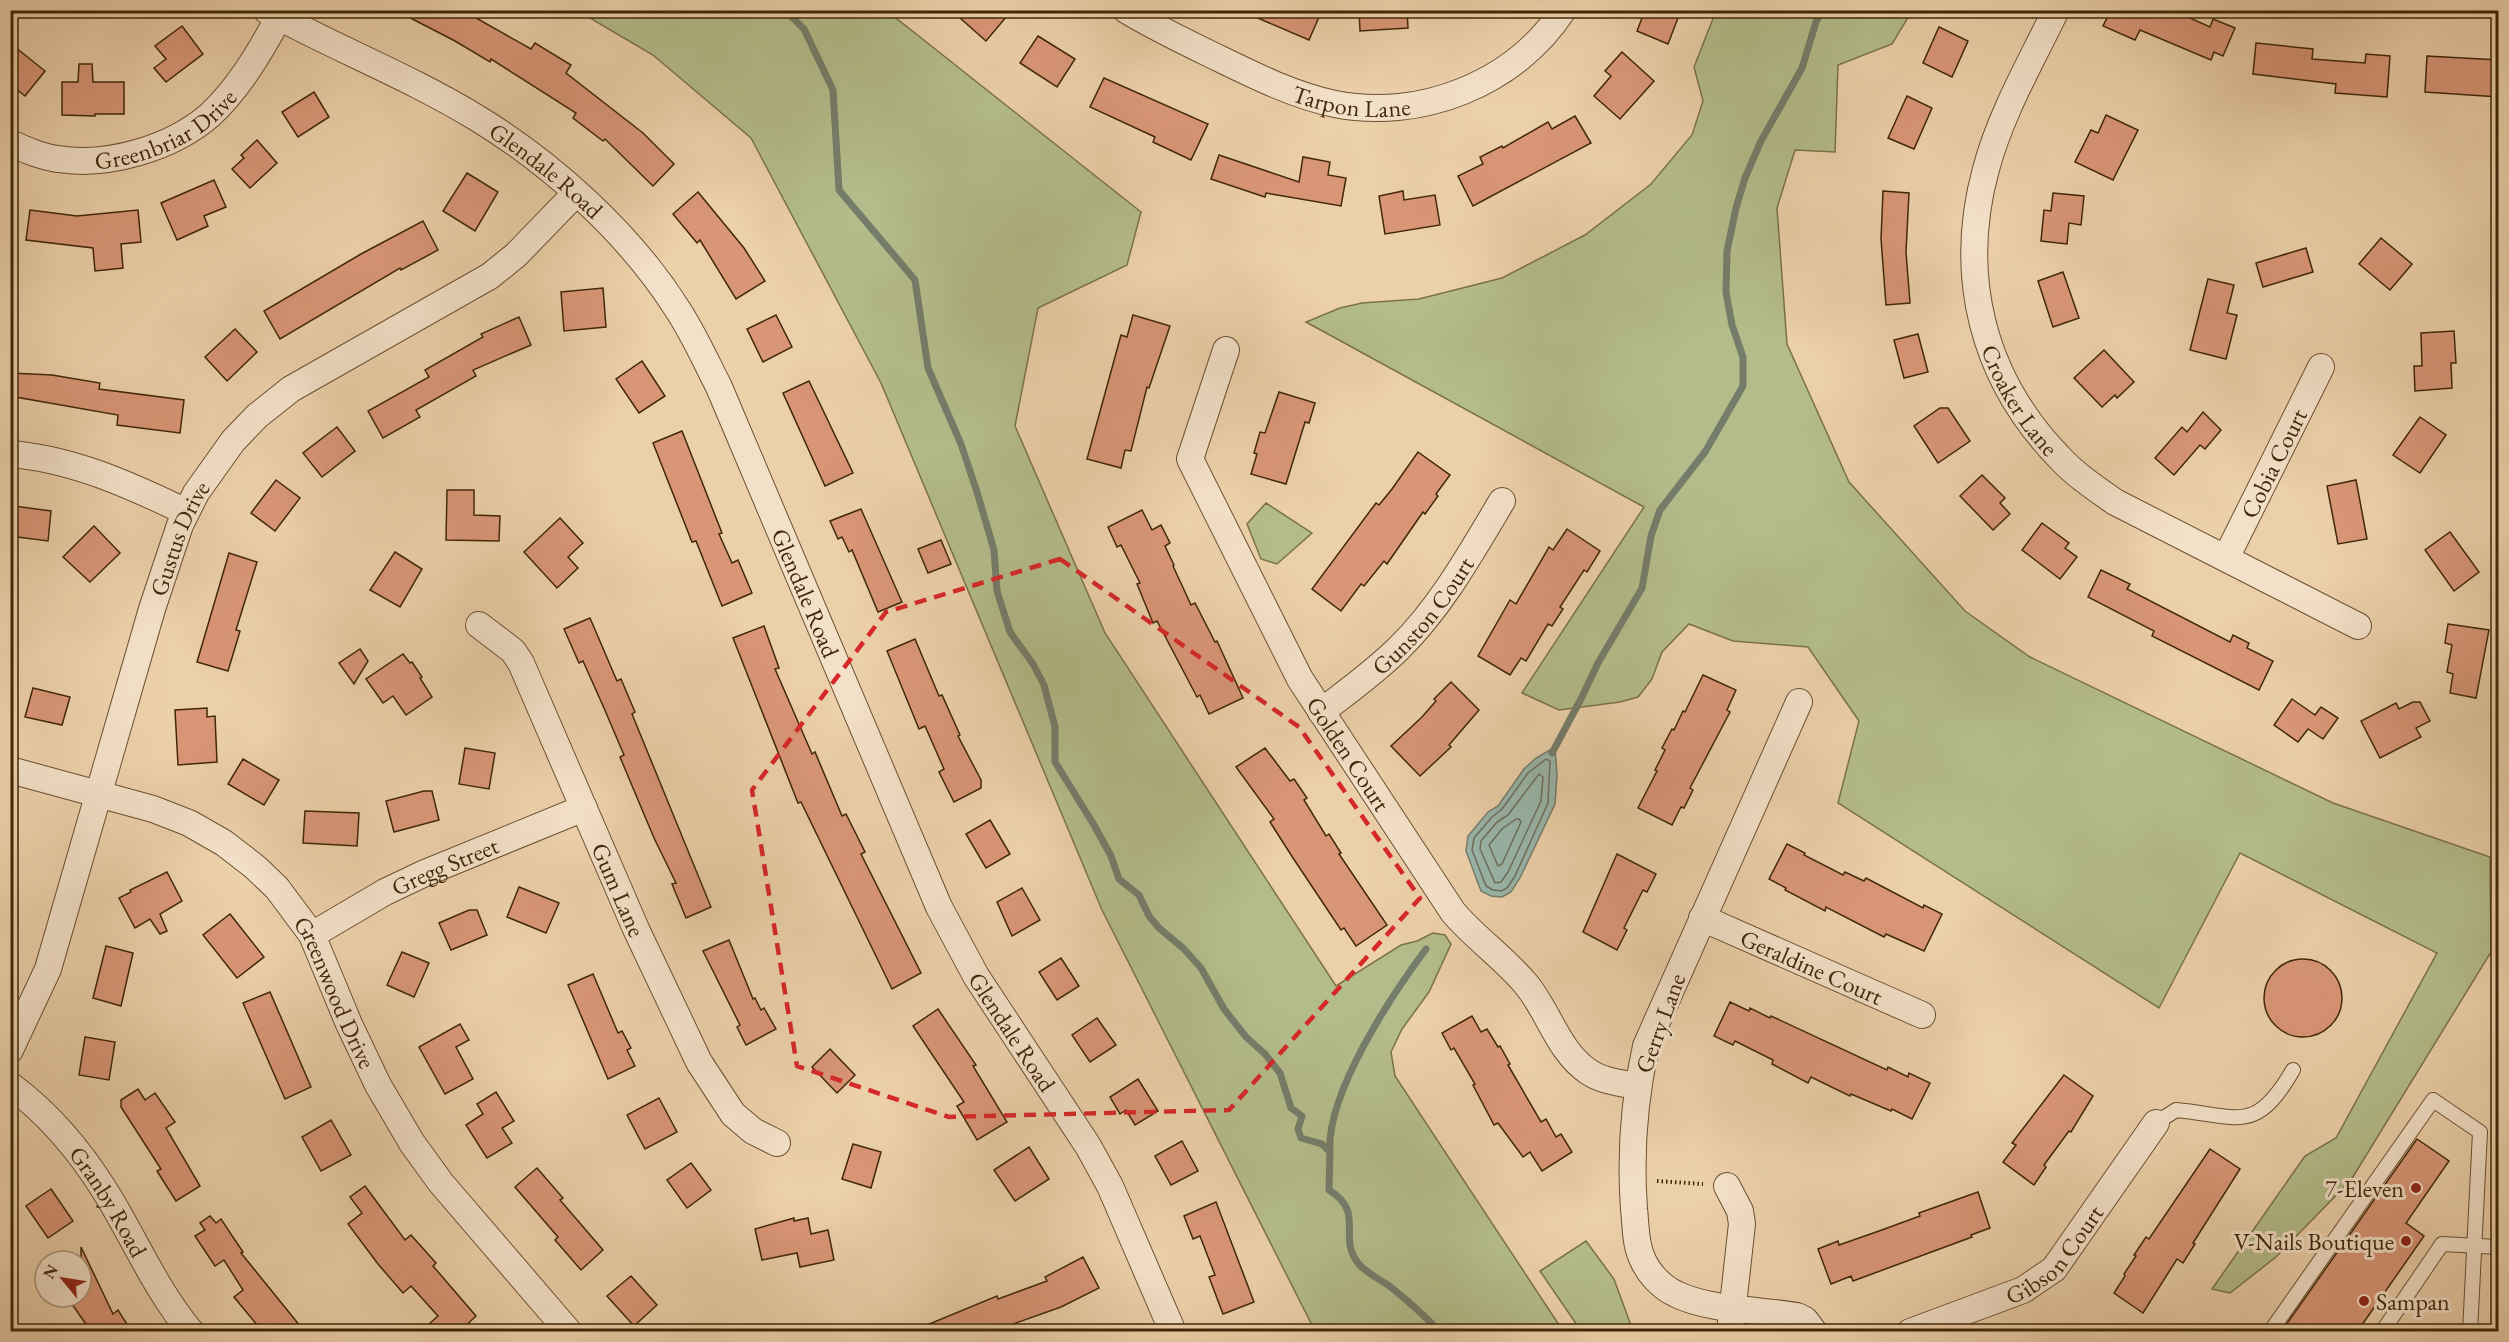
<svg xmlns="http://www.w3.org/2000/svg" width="2509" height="1342" font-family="'EB Garamond',serif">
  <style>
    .green { fill: #b4bc8b; stroke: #7a724a; stroke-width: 1.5 }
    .water { fill: #99b6ab; stroke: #757d6a; stroke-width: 1.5 }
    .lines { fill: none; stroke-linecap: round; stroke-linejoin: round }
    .shore { stroke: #6c6e5a; stroke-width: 1.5 }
    .stream { stroke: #757d6a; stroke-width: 7 }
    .building { fill: #d99677; stroke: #402709; stroke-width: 1.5 }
    .service-casing { stroke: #6b5131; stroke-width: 16 }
    .minor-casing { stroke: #6b5131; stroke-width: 28 }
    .path { stroke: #402709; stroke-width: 4; stroke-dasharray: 1.5 3; stroke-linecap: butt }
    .service { stroke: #f3e0c8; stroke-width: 14 }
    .minor { stroke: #f3e0c8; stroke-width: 26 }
    .marked { fill: none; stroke: #d62828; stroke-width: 4.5; stroke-dasharray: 12 8; stroke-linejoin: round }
    .poi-dot { fill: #8f2418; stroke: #f3e0c8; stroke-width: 2 }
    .labels { text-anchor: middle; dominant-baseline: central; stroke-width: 6; stroke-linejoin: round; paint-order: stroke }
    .street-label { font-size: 24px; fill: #402709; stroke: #f3e0c8 }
    .poi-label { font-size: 24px; fill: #402709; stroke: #f3e0c8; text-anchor: end }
  </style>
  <rect width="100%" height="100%" fill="#ecd0aa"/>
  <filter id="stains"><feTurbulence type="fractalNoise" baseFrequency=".00333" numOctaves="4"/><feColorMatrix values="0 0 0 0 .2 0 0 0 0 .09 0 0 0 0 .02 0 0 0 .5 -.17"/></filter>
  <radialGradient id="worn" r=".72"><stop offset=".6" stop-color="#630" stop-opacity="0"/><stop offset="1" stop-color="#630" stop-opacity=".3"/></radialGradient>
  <g class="green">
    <path d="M578 11H887L1141 212 1127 265 1038 308 1015 426 1105 633 1336 986 1401 945 1417 941 1433 933 1445 935 1451 944 1429 992 1402 1029 1391 1052 1395 1076 1563 1331H1315L1102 910 881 383 751 138 653 55Z"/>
    <path d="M1716 11H1912L1892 44 1838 65 1835 152 1795 150 1777 208 1787 344 1849 482 1965 611 2030 657 2333 803 2490 857 2491 952 2351 1180 2276 1257 2230 1293 2212 1289 2305 1156 2336 1138 2437 953 2240 853 2159 1008 1838 803 1859 721 1808 647 1733 641 1689 624 1662 652 1652 679 1638 697 1620 702 1559 710 1522 693 1644 507 1306 322 1340 308 1362 303 1419 299 1502 278 1585 235 1651 184 1692 135 1703 101 1694 67Z"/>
    <path d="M1266 503 1312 533 1277 564 1261 559 1247 524Z"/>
    <path d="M1586 1241 1614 1279 1633 1331H1581L1540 1271Z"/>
  </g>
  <path class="water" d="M1555 747 1557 775 1555 804 1520 878 1511 892 1502 897 1491 896 1481 891 1466 851 1468 836 1488 812 1498 806 1524 769 1536 758Z"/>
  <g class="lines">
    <g class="shore">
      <path d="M1546 759 1550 761 1548 803 1515 876 1507 888 1501 891 1493 890 1486 886 1472 850 1474 838 1492 817 1502 809 1528 773Z"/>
      <path d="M1539 774 1543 777 1541 801 1508 872 1501 882 1495 883 1480 849 1481 841 1497 822 1508 815Z"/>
      <path d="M1516 819H1519L1521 822 1502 864 1498 866 1489 845 1502 829Z"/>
    </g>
    <g class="stream">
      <path d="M785 10 804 29 833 90 839 190 915 280 928 368 961 444 977 492 994 550 997 591 1010 632 1033 664 1044 685 1055 727V762L1094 825 1111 856 1119 879 1139 895 1149 916 1159 928 1183 948 1201 968 1224 1009 1246 1037 1265 1054 1280 1073 1291 1108 1302 1116 1298 1129 1301 1138 1322 1144 1330 1152 1329 1190C1366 1213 1337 1236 1358 1263 1365 1272 1379 1279 1388 1285 1406 1299 1424 1315 1440 1332"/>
      <path d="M1552 753 1581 699 1598 663 1642 588 1651 536 1660 510 1705 452 1743 386V357L1732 325 1726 292 1727 251 1736 208 1745 178 1761 141 1802 68 1816 22 1822 10"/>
      <path d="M1330 1152C1326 1094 1391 996 1426 949"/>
    </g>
  </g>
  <g class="building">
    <path d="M395 10H462L531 49 535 43 571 65 566 73 643 133 674 164 653 186 605 139 603 141 573 118 576 113 491 59 490 62 455 41Z"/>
    <path d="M951 10H1012L986 41Z"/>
    <path d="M1239 10H1322L1309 40Z"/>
    <path d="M1359 10H1407L1408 28 1360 31Z"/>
    <path d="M1645 10H1681L1668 44 1637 31Z"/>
    <path d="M2095 10H2172L2210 27 2213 19 2235 28 2223 56 2214 52 2211 60 2140 30 2135 40 2103 26 2108 16Z"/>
    <path d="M182 26 203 54 166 82 154 68 166 59 155 46Z"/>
    <path d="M1939 27 1968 41 1952 77 1923 63Z"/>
    <path d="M1038 36 1075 59 1057 87 1020 63Z"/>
    <path d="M10 43 45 71 25 96 10 84Z"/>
    <path d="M2256 43 2313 49 2312 59 2365 63 2366 54 2390 56 2387 97 2335 93 2336 84 2253 74Z"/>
    <path d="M1622 52 1654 81 1620 119 1594 96 1611 76 1605 71Z"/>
    <path d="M2427 56 2499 60V97L2425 92Z"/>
    <path d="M79 64H92L93 82H124V114H95V116L62 115V82H78Z"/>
    <path d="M1104 78 1208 124 1191 160 1153 142 1155 137 1090 107Z"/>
    <path d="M314 92 329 117 298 137 282 112Z"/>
    <path d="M1907 96 1932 108 1914 149 1888 138Z"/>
    <path d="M2106 115 2138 130 2113 180 2075 162 2091 130 2098 133Z"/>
    <path d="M1575 116 1591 143 1473 206 1458 176 1483 164 1480 157 1502 146 1503 148 1548 122 1552 129Z"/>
    <path d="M257 140 277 163 250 188 232 169 244 158 241 155Z"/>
    <path d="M1219 155 1299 182 1303 157 1330 162 1328 175 1346 178 1341 206 1266 193 1265 197 1211 179Z"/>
    <path d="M467 173 498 192 475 231 443 211Z"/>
    <path d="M214 180 226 207 204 216 208 226 177 240 161 203Z"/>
    <path d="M1403 191 1404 200 1435 195 1440 225 1385 234 1379 196Z"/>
    <path d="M1883 191 1909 193 1906 252 1910 303 1886 305 1881 239Z"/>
    <path d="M698 192 744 248 765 281 736 299 700 240 697 243 673 214Z"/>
    <path d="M2053 193 2084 196 2081 225 2069 223 2067 244 2041 241 2044 210 2051 211Z"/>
    <path d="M30 210 77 216 138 210 141 242 121 244 123 268 95 271 93 248 26 240Z"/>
    <path d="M423 221 438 250 401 270 400 268 280 339 264 311 361 254Z"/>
    <path d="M2381 238 2412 264 2390 290 2359 264Z"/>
    <path d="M2306 248 2313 272 2263 287 2256 263Z"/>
    <path d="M2063 272 2079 318 2053 327 2038 281Z"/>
    <path d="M2208 279 2234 285 2227 313 2237 315 2226 359 2190 350Z"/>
    <path d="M603 288 606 327 564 331 561 292Z"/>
    <path d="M776 315 792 347 763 362 747 329Z"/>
    <path d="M1133 315 1170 326 1149 388 1147 387 1131 451 1125 450 1121 468 1087 459 1121 335 1127 337Z"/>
    <path d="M519 317 531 345 473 370 476 376 416 410 420 417 383 438 368 411 429 377 425 370 483 337 481 334Z"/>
    <path d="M235 329 257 352 227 381 205 357Z"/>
    <path d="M2454 331 2456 363H2451L2452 388 2415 391 2414 366H2422L2421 333Z"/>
    <path d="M1918 334 1928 372 1904 378 1894 340Z"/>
    <path d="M2104 350 2134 382 2117 398 2115 395 2102 407 2074 378Z"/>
    <path d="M642 361 665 396 639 413 616 379Z"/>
    <path d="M10 373 52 375 100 383 99 389 184 400 180 433 117 425 118 415 10 396Z"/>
    <path d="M809 381 853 473 825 486 783 393Z"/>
    <path d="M1279 392 1315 403 1309 423 1305 422 1286 484 1251 474 1257 454 1254 453 1260 432 1265 433Z"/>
    <path d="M1940 408H1948L1970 441 1938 463 1914 426Z"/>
    <path d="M2203 412 2221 430 2205 449 2200 445 2174 475 2155 458 2182 427 2187 432Z"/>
    <path d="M2420 417 2446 435 2420 473 2393 455Z"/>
    <path d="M337 427 355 451 322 477 303 453Z"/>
    <path d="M682 431 722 533 719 534 732 563 738 560 752 593 722 606 696 541 692 542 653 443Z"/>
    <path d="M1418 452 1450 475 1436 494 1438 496 1425 514 1423 512 1387 564 1384 561 1364 586 1361 584 1341 611 1312 589 1376 503 1379 505 1392 489Z"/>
    <path d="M1982 475 2005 498 2000 503 2010 514 1993 530 1960 496Z"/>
    <path d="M276 480 300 498 275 531 251 513Z"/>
    <path d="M2356 480 2367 539 2338 544 2327 486Z"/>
    <path d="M447 490H474V515L500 516 499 541 446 540Z"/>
    <path d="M14 506 51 511 48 541 10 536Z"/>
    <path d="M861 509 902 602 878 612 852 550 849 552 842 537 838 539 830 521Z"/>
    <path d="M1142 510 1152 530 1161 525 1170 543 1165 546 1174 565 1173 566 1191 605 1195 603 1215 642 1217 641 1243 698 1209 714 1200 695 1197 697 1157 621 1153 623 1137 584 1140 583 1121 545 1117 547 1108 527Z"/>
    <path d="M560 518 583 543 568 557 578 568 557 588 524 552Z"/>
    <path d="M2042 523 2069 543 2065 548 2077 557 2060 579 2022 550Z"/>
    <path d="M94 526 120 553 90 582 63 557Z"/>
    <path d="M1567 529 1600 551 1587 572 1584 570 1560 607 1563 609 1552 626 1548 624 1526 661 1521 658 1510 675 1478 656 1510 600 1516 604 1549 547 1553 550Z"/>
    <path d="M2450 532 2479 572 2454 591 2425 550Z"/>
    <path d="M941 540 951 564 928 573 918 549Z"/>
    <path d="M395 552 422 569 400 607 370 590Z"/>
    <path d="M229 553 257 562 236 630 240 631 228 671 197 662Z"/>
    <path d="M2101 570 2130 584 2127 589 2230 642 2233 635 2249 643 2247 648 2273 661 2259 690 2152 636 2154 631 2088 597Z"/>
    <path d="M590 618 617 681 621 679 635 712 632 714 711 907 686 918 672 884 676 883 654 838 620 757 624 755 604 708 583 661 579 663 564 629Z"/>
    <path d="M2448 624 2489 630 2476 698 2450 693 2453 674 2447 672 2452 645 2445 643Z"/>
    <path d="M764 626 779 668 775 669 812 754 815 752 842 816 846 814 865 852 861 854 921 973 892 989 801 802 798 803 733 638Z"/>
    <path d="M915 639 939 696 942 695 960 735 958 736 981 780V788L954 802 939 772 944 769 925 726 919 729 887 651Z"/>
    <path d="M360 649 368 661 354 684 339 663Z"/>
    <path d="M403 654 410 663 412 662 422 677 420 678 432 697 406 715 393 696 383 703 366 679Z"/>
    <path d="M1703 675 1736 690 1727 710 1730 712 1690 788 1693 790 1684 808 1681 807 1672 825 1638 808 1657 771 1655 770 1665 750 1662 748 1672 729 1674 730 1683 711 1685 712Z"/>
    <path d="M1451 682 1479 710 1449 745 1451 747 1420 776 1391 746 1422 717 1436 701 1434 699Z"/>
    <path d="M33 688 70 697 62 725 25 717Z"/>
    <path d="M2292 699 2315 715 2321 707 2338 718 2323 739 2308 729 2298 742 2274 725Z"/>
    <path d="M2413 702H2420L2430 721 2416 728 2421 737 2380 758 2361 721 2396 703 2399 709Z"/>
    <path d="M207 708V717L215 716 217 762 178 765 175 710Z"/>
    <path d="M465 748 495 753 489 789 459 784Z"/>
    <path d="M1265 748 1290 781 1294 779 1307 798 1304 800 1326 836 1329 834 1341 853 1339 854 1387 925 1356 946 1344 928 1341 930 1293 858 1270 822 1274 819 1236 767Z"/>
    <path d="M243 759 279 780 264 805 228 784Z"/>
    <path d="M424 791H432L439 820 394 832 386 801Z"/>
    <path d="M305 811 359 813 357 846 303 843Z"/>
    <path d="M990 820 1010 854 986 868 966 834Z"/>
    <path d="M1787 844 1805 853 1804 855 1843 875 1845 872 1864 881 1866 878 1923 908 1924 905 1942 914 1924 951 1886 934 1884 937 1826 907 1825 911 1785 890 1786 888 1769 879Z"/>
    <path d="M1617 854 1656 874 1647 892 1643 890 1624 928 1627 930 1617 950 1583 932Z"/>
    <path d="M167 872 182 901 160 914 167 931 160 934 150 919 135 928 119 898 131 892 130 890Z"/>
    <path d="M519 887 559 903 546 933 507 917Z"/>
    <path d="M1022 888 1040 920 1012 936 997 902Z"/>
    <path d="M469 910H477L487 935 451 950 439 923Z"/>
    <path d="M230 914 264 957 237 978 203 935Z"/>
    <path d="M729 940 753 999 755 998 761 1010 764 1008 776 1029 746 1045 737 1027 740 1025 703 951Z"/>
    <path d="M106 946 133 953 121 1006 93 998Z"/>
    <path d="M402 952 429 963 414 997 387 985Z"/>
    <path d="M1061 958 1079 986 1057 1000 1039 972Z"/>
    <circle cx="2303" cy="998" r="39"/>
    <path d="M593 974 618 1033 622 1031 631 1048 627 1050 635 1066 608 1079 568 985Z"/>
    <path d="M270 992 311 1087 285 1099 243 1003Z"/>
    <path d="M1730 1002 1749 1011 1750 1008 1770 1018 1771 1016 1887 1070 1888 1067 1908 1077 1909 1073 1930 1083 1912 1119 1892 1109 1891 1111 1851 1094 1850 1096 1811 1077 1808 1083 1772 1064 1773 1060 1735 1041 1733 1045 1714 1036Z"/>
    <path d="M938 1009 976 1065 973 1066 1007 1122 977 1140 957 1106 964 1102 913 1026Z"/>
    <path d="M1472 1016 1481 1032 1487 1029 1498 1047 1500 1046 1510 1064 1508 1065 1541 1122 1546 1119 1556 1137 1561 1134 1572 1152 1542 1171 1530 1152 1523 1157 1498 1123 1494 1125 1473 1085 1475 1084 1454 1048 1451 1050 1442 1033Z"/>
    <path d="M1097 1018 1116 1045 1090 1062 1072 1035Z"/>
    <path d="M460 1024 469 1040 456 1047 473 1079 445 1094 419 1047Z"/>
    <path d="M85 1037 115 1042 109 1080 79 1075Z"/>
    <path d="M830 1049 855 1075 837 1093 812 1067Z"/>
    <path d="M2064 1075 2093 1096 2071 1132 2069 1131 2044 1165 2046 1167 2034 1185 2003 1162 2016 1145 2012 1143Z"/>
    <path d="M1138 1079 1158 1111 1135 1125 1126 1110 1120 1114 1110 1097Z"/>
    <path d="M138 1089 145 1100 155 1093 175 1122 166 1128 200 1186 176 1201 157 1171 161 1169 121 1107V1100Z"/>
    <path d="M496 1092 514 1121 502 1128 512 1143 487 1158 466 1125 483 1114 477 1104Z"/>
    <path d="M659 1098 677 1132 645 1149 627 1115Z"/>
    <path d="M331 1120 351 1155 321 1171 302 1137Z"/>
    <path d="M2417 1139 2449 1161 2406 1223 2424 1236 2357 1332H2281Z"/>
    <path d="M1182 1141 1198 1171 1171 1185 1155 1156Z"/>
    <path d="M853 1144 881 1152 871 1188 842 1179Z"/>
    <path d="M1029 1147 1049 1179 1015 1201 994 1170Z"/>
    <path d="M2210 1149 2240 1169 2193 1243 2195 1244 2183 1263 2177 1259 2143 1313 2114 1293 2125 1276 2124 1274 2136 1256 2134 1255 2146 1237 2149 1239Z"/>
    <path d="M691 1163 711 1190 687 1208 667 1180Z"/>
    <path d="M537 1168 563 1198 560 1200 603 1250 581 1270 555 1240 558 1237 515 1187Z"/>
    <path d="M365 1186 405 1240 411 1235 436 1263 433 1266 476 1316 459 1332H420L438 1316 411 1286 403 1293 378 1264 348 1224 362 1213 350 1197Z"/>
    <path d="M51 1189 73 1221 48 1238 26 1206Z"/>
    <path d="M1978 1192 1990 1228 1971 1235 1972 1237 1853 1281 1851 1276 1831 1284 1818 1249 1838 1241 1839 1245 1879 1231 1920 1216 1919 1213Z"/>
    <path d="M1216 1202 1254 1302 1223 1314 1209 1277 1215 1275 1200 1236 1193 1239 1184 1216Z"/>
    <path d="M210 1216 216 1223 221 1219 243 1252 241 1253 305 1332H263L234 1297 243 1290 224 1260 215 1266 195 1236 205 1230 200 1223Z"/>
    <path d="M794 1218V1221L808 1218 811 1234 828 1230 834 1260 800 1267 797 1253 762 1260 755 1229Z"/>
    <path d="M81 1247 113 1314 118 1310 132 1332H88L90 1330 67 1297H81Z"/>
    <path d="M1083 1257 1099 1288 1061 1307 991 1332H910L997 1296 998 1299 1047 1281 1045 1277Z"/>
    <path d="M631 1276 657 1305 634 1326 607 1296Z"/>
  </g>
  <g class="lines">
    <defs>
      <g id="service">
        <path d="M2156 1123 2176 1110C2239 1116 2255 1135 2293 1070"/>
        <path d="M2270 1332 2433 1100 2480 1132 2470 1332"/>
        <path d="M2382 1332 2442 1244 2498 1247"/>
      </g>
      <g id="minor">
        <path id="s1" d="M266 10C335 48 410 77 477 118 552 164 628 232 676 307 693 332 705 360 719 387L939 907 976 976 1088 1146 1110 1186 1173 1332"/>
        <path id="s2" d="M1126 10C1154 27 1183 41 1212 55 1251 74 1292 95 1335 104 1420 121 1515 84 1563 10"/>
        <path id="s3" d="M2056 10C2031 62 2001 113 1986 169 1957 275 1982 377 2058 456 2074 474 2095 488 2115 502L2358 626"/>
        <path id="s4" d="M10 143C26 150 42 157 58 159 108 167 172 148 210 115 239 88 260 52 279 17"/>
        <path id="s5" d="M1226 350 1190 459 1300 679 1453 912C1475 938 1503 957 1525 983 1548 1009 1558 1052 1589 1072 1602 1081 1621 1083 1637 1086"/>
        <path d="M10 454C73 459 130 485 186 512"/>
        <path id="s6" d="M2226 558 2321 367"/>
        <path id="s7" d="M479 625 513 651 521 663 636 929 699 1062 733 1114 753 1131 777 1143"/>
        <path d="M1799 702 1646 1046C1634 1100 1630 1154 1634 1209 1636 1226 1635 1243 1642 1258 1648 1273 1661 1287 1676 1294 1708 1310 1761 1310 1797 1316L1805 1320 1814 1332"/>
        <path id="s8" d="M1321 712C1348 691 1375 672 1399 648 1441 607 1472 551 1502 501"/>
        <path id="s9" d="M10 770 153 809 189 823 224 843 255 867 277 888 312 935 349 1024 378 1085 412 1143 441 1183 569 1332"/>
        <path id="s10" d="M1702 918 1922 1015"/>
        <path id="s11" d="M312 935 385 892 425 873 584 808"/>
        <path id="s12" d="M10 1050 48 969 152 609 180 525 196 493 233 441 257 416 291 389 490 276 516 255 576 193"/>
        <path id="s13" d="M10 1085C48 1113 80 1151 105 1191 134 1237 155 1289 191 1332"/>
        <path d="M1727 1186 1740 1211 1742 1224 1730 1332"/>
        <path id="s14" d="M1910 1332 2023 1290 2054 1269 2156 1123"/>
      </g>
    </defs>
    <use href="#service" class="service-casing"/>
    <use href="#minor" class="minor-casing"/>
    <g class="path">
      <path d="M1657 1181 1703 1184"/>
      <path d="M2442 1332 2444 1327"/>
    </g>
    <use href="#service" class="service"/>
    <use href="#minor" class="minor"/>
  </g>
  <path class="marked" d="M1060 559 1299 727 1420 898 1229 1110 949 1117 797 1066 752 790 886 612Z"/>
  <g class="poi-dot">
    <circle cx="2416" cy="1188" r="6"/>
    <circle cx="2406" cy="1241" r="6"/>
    <circle cx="2364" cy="1301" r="6"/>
  </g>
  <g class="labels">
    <g class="street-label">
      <text stroke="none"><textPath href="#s2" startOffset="246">Tarpon Lane</textPath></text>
      <text stroke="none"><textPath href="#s4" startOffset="166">Greenbriar Drive</textPath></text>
      <text stroke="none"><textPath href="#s1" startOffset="324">Glendale Road</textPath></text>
      <text stroke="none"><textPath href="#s3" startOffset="416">Croaker Lane</textPath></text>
      <text stroke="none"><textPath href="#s6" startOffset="106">Cobia Court</textPath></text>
      <text stroke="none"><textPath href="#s12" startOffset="540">Gustus Drive</textPath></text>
      <text stroke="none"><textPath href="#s1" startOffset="828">Glendale Road</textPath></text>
      <text stroke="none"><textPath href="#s8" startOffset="141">Gunston Court</textPath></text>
      <text stroke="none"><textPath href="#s5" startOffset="450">Golden Court</textPath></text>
      <text stroke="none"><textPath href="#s11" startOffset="150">Gregg Street</textPath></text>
      <text stroke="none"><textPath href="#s7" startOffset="304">Gum Lane</textPath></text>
      <text stroke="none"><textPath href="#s10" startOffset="120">Geraldine Court</textPath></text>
      <text stroke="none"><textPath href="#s9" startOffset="417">Greenwood Drive</textPath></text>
      <text transform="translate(1660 1023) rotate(-70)">Gerry Lane</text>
      <text stroke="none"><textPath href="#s1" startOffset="1314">Glendale Road</textPath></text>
      <text stroke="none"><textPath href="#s13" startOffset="154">Granby Road</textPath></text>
      <text stroke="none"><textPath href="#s14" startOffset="168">Gibson Court</textPath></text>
    </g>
    <g class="poi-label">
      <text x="2404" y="1188">7-Eleven</text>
      <text x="2394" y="1241">V-Nails Boutique</text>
      <text x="2376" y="1301" text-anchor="start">Sampan</text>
    </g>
  </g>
  <rect width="2509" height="1342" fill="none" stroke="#ecd0aa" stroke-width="36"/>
  <rect x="12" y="12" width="2485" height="1318" fill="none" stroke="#402709" stroke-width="3"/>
  <rect x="18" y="18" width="2473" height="1306" fill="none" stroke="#402709" stroke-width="1.5"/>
  <g transform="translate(63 1279) rotate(300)"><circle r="28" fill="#f3e0c8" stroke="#ab967c" stroke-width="1.5"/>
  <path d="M0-4.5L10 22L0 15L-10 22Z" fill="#8f2418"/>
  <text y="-9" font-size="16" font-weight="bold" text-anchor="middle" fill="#402709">N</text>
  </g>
  <rect width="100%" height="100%" filter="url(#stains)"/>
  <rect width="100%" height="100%" fill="url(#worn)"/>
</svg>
